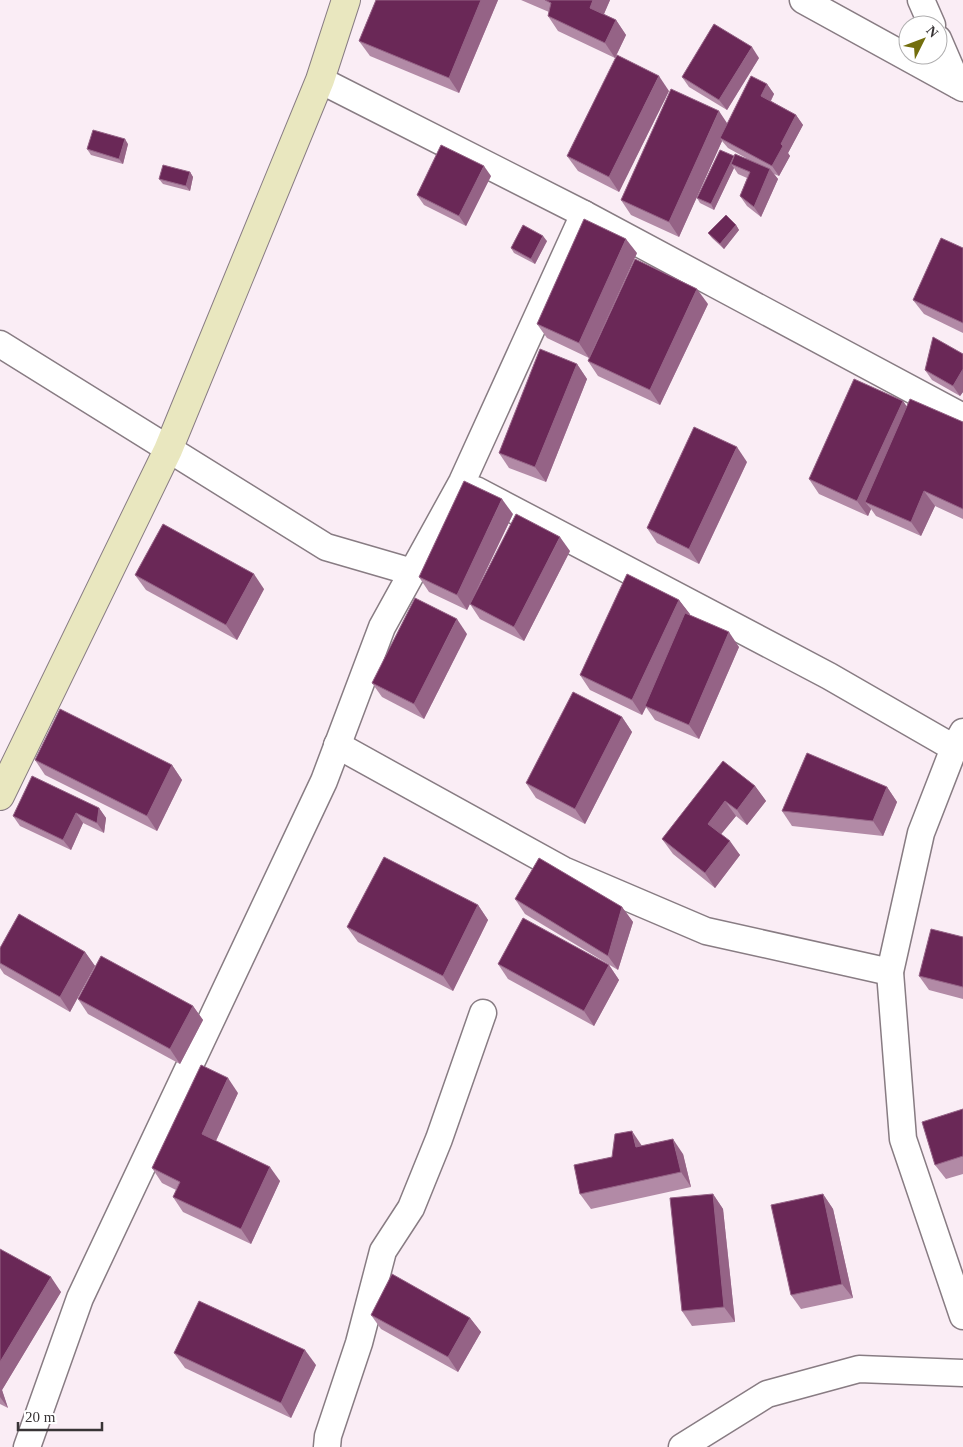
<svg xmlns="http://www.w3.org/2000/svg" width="963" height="1447" font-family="Georgia,serif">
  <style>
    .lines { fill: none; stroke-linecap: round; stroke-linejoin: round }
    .street-casing { stroke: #887c83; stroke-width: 29 }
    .secondary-casing { stroke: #887c83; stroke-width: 30 }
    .street { stroke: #fff; stroke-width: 26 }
    .secondary { stroke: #e9e7bf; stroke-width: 28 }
    .wall { fill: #b28aa6 }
    .shaded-wall { fill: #956386 }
    .building { fill: #6a2857; stroke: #956386 }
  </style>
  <rect width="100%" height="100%" fill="#faedf5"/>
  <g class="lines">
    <defs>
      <g id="street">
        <path d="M803 0 963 88"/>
        <path d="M921 0 932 25"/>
        <path d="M938 39 958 85"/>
        <path d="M320 80 584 214 963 417"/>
        <path d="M0 344 326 547 412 572"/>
        <path d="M476 490 829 676 954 748"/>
        <path d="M963 732 954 748 921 833 890 972 903 1139 963 1316"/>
        <path d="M337 745 563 870 706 931 890 972"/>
        <path d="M27 1447 80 1298 324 781 382 627 462 482 584 214"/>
        <path d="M327 1447 328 1436 359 1343 383 1251 411 1208 439 1139 483 1013"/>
        <path d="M682 1447 767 1394 859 1369 963 1373"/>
      </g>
      <path id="secondary" d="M0 796 168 450 320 80 346 0"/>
    </defs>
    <use href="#street" class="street-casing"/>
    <use href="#secondary" class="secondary-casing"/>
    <use href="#street" class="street"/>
    <use href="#secondary" class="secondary"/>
  </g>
  <g class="wall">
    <path d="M376 0H498L459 93 370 56 359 41Z"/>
    <path d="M521 0H610L604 14 616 20 626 35 615 58 558 31 548 16 549 12Z"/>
    <path d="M759 58 727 110 689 87 682 77Z"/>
    <path d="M767 84 774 94 771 101 796 115 803 125 788 153 790 156 779 176 774 174 778 179 761 217 747 206 740 196 747 178 738 174 734 168 714 210 700 203 697 198 734 156 746 158 728 148 722 141 679 237 631 215 621 200 728 124Z"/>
    <path d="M669 91 619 192 578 171 567 156Z"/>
    <path d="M128 144 123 164 91 155 87 149Z"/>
    <path d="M190 172 193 177 190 191 163 184 159 179Z"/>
    <path d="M491 176 466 226 424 205 417 195Z"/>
    <path d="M736 225 739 230 724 249 712 238 708 233Z"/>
    <path d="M547 241 535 264 514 253 511 248Z"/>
    <path d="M963 248V333L924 314 913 300Z"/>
    <path d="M637 253 593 350 708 304 660 405 598 376 588 361 589 358 547 338 537 324Z"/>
    <path d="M963 354V392L960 396 932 380 925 370Z"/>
    <path d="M577 364 587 379 546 482 509 468 499 453Z"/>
    <path d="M903 401 907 407 963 422V519L935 506 921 536 876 516 871 509 868 516 819 494 809 479Z"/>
    <path d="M747 462 699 564 657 543 647 528Z"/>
    <path d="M513 514 477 590 570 551 524 641 480 619 470 604 467 610 429 592 419 577Z"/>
    <path d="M135 575 264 589 237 640 146 590Z"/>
    <path d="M679 600 690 615 739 647 699 739 655 720 646 707 642 715 590 690 580 675Z"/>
    <path d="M467 634 424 719 382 697 372 683Z"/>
    <path d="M622 717 632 732 585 824 536 798 526 783Z"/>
    <path d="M35 760 172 765 182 780 157 831 45 775Z"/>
    <path d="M723 761 755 786 766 801 747 825 736 816 721 834 740 855 715 888 673 854 662 839Z"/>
    <path d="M887 787 897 802 883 836 792 826 782 811Z"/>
    <path d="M99 808 106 818 104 833 83 823 71 850 20 826 13 816Z"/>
    <path d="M515 899 622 907 633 922 618 970 525 914Z"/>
    <path d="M478 905 488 920 453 991 358 942 347 927Z"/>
    <path d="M963 937V999L929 990 919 976Z"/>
    <path d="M0 948 85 952 95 966 70 1012 4 974 0 968Z"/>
    <path d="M498 964 609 965 619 980 594 1026 508 979Z"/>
    <path d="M78 999 193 1006 203 1020 180 1064 88 1014Z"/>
    <path d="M238 1093 216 1141 280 1181 251 1244 183 1212 173 1197 176 1190 162 1183 152 1168Z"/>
    <path d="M963 1109V1174L946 1179 935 1165Z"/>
    <path d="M642 1146 683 1154 691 1187 591 1209 580 1194 612 1157Z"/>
    <path d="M713 1194 723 1209 735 1322 692 1326 682 1311Z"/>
    <path d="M823 1194 833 1209 853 1298 801 1309 791 1295Z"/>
    <path d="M0 1249 61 1292 2 1390 8 1408 0 1404Z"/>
    <path d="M371 1315 470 1318 481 1332 458 1372 381 1329Z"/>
    <path d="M174 1353 316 1365 291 1418 185 1368Z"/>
  </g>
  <g class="shaded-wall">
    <path d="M481 0H498L459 93 449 78Z"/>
    <path d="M593 0H610L600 23 590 8Z"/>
    <path d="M616 20 626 35 615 58 605 43Z"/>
    <path d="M752 47 759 58 727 110 719 100Z"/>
    <path d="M659 76 669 91 619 192 609 177Z"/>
    <path d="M767 84 774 94 768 106 761 96Z"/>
    <path d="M719 111 729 126 720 138 722 141 679 237 669 222Z"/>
    <path d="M796 115 803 125 788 153 790 156 779 176 772 166 781 144Z"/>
    <path d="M125 139 128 144 123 164 119 159Z"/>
    <path d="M734 156 731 164 734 168 714 210 711 204Z"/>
    <path d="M484 166 491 176 466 226 459 216Z"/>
    <path d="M770 169 778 179 761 217 754 207Z"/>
    <path d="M190 172 193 177 190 191 186 186Z"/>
    <path d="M736 225 739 230 724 249 720 244Z"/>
    <path d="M543 236 547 241 535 264 531 259Z"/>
    <path d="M626 239 637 253 589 358 579 343Z"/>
    <path d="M697 289 708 304 660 405 650 390Z"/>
    <path d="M577 364 587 379 546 482 535 467Z"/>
    <path d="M963 369V392L960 396 953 386Z"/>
    <path d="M903 401 913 416 865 502 871 509 868 516 857 501Z"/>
    <path d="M737 447 747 462 699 564 689 549Z"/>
    <path d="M924 491 935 506 921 536 911 522Z"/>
    <path d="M502 499 513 514 467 610 457 595Z"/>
    <path d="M560 537 570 551 524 641 514 627Z"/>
    <path d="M254 574 264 589 237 640 226 625Z"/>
    <path d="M679 600 690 614 647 706H645L646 707 642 715 632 700Z"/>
    <path d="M457 619 467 634 424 719 414 704Z"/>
    <path d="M729 632 739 647 699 739 689 725Z"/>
    <path d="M622 717 632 732 585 824 575 809Z"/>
    <path d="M172 765 182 780 157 831 147 816Z"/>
    <path d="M755 786 766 801 747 825 737 810Z"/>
    <path d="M887 787 897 802 883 836 873 821Z"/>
    <path d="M725 801 736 816 718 838 708 824Z"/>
    <path d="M99 808 106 818 104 833 97 823Z"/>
    <path d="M76 813 83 823 71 850 63 840Z"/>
    <path d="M730 841 740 855 715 888 705 873Z"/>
    <path d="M478 905 488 920 453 991 443 976Z"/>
    <path d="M622 907 633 922 618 970 608 956Z"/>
    <path d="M85 952 95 966 70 1012 60 997Z"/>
    <path d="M609 965 619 980 594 1026 584 1011Z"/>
    <path d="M193 1006 203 1020 180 1064 170 1049Z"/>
    <path d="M228 1078 238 1093 212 1149 202 1134Z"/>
    <path d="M632 1131 642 1146 646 1162 636 1147Z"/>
    <path d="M673 1139 683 1154 691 1187 681 1172Z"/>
    <path d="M270 1167 280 1181 251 1244 241 1229Z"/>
    <path d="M713 1194 723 1209 735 1322 724 1307Z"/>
    <path d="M823 1194 833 1209 853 1298 842 1284Z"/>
    <path d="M51 1277 61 1292 2 1390 8 1408 0 1397V1362Z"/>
    <path d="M470 1318 481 1332 458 1372 448 1357Z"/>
    <path d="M305 1350 316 1365 291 1418 281 1403Z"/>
  </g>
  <g class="building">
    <path d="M376 0H481L449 78 359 41Z"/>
    <path d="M545 0H593L590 8 616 20 605 43 548 16 551 3Z"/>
    <path d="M714 24 752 47 719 100 682 77Z"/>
    <path d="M617 55 659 76 609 177 567 156Z"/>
    <path d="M751 76 767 84 761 96 796 115 781 144 783 146 772 166 720 138Z"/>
    <path d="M671 89 719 111 669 222 621 200Z"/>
    <path d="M93 130 125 139 119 159 87 149Z"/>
    <path d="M441 145 484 166 459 216 417 195Z"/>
    <path d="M720 150 734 156 711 204 697 198Z"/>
    <path d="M735 154 770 169 754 207 740 196 750 172 731 164Z"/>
    <path d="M163 165 190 172 186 186 159 179Z"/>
    <path d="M726 215 736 225 720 244 708 233Z"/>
    <path d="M584 219 626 239 579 343 537 324Z"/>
    <path d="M523 225 543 236 531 259 511 248Z"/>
    <path d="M941 238 963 248V323L913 300Z"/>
    <path d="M635 259 697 289 650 390 588 361Z"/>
    <path d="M933 337 963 354V369L953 386 925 370Z"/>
    <path d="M540 349 577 364 535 467 499 453Z"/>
    <path d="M854 379 903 401 857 501 809 479Z"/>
    <path d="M910 399 963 422V509L924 491 911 522 865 502Z"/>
    <path d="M694 427 737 447 689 549 647 528Z"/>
    <path d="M464 481 502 499 457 595 419 577Z"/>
    <path d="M516 514 560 537 514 627 470 604Z"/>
    <path d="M163 524 254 574 226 625 135 575Z"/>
    <path d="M627 574 679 600 632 700 580 675Z"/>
    <path d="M415 598 457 619 414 704 372 683Z"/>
    <path d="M685 613 729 632 689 725 645 706Z"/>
    <path d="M573 692 622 717 575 809 526 783Z"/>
    <path d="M60 709 172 765 147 816 35 760Z"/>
    <path d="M807 753 887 787 873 821 782 811Z"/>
    <path d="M723 761 755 786 737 810 725 801 708 824 730 841 705 873 662 839Z"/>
    <path d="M32 776 99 808 97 823 76 813 63 840 13 816Z"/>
    <path d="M384 857 478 905 443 976 347 927Z"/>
    <path d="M539 858 622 907 608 956 515 899Z"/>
    <path d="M19 914 85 952 60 997 0 963V948Z"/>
    <path d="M523 918 609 965 584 1011 498 964Z"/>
    <path d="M931 929 963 937V987L919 976Z"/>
    <path d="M101 956 193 1006 170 1049 78 999Z"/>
    <path d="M201 1065 228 1078 202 1134 270 1167 241 1229 173 1197 180 1182 152 1168Z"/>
    <path d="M963 1109V1156L935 1165 922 1122Z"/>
    <path d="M632 1131 636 1147 673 1139 681 1172 580 1194 574 1165 612 1157 615 1134Z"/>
    <path d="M713 1194 724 1307 682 1311 670 1198Z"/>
    <path d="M823 1194 842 1284 791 1295 771 1205Z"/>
    <path d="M0 1249 51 1277 0 1362Z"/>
    <path d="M392 1274 470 1318 448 1357 371 1315Z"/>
    <path d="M199 1301 305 1350 281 1403 174 1353Z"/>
  </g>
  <g transform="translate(923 40) rotate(48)"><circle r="24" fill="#ffffff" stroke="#afaeaf"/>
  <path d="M0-4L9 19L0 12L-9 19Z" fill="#736e0d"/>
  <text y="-8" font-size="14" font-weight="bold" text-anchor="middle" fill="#383436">N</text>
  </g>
  <path d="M18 1422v8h84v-8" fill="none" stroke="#383436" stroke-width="2.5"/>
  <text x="25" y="1422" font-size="15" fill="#383436" stroke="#ffffff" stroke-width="4" paint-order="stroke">20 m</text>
</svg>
